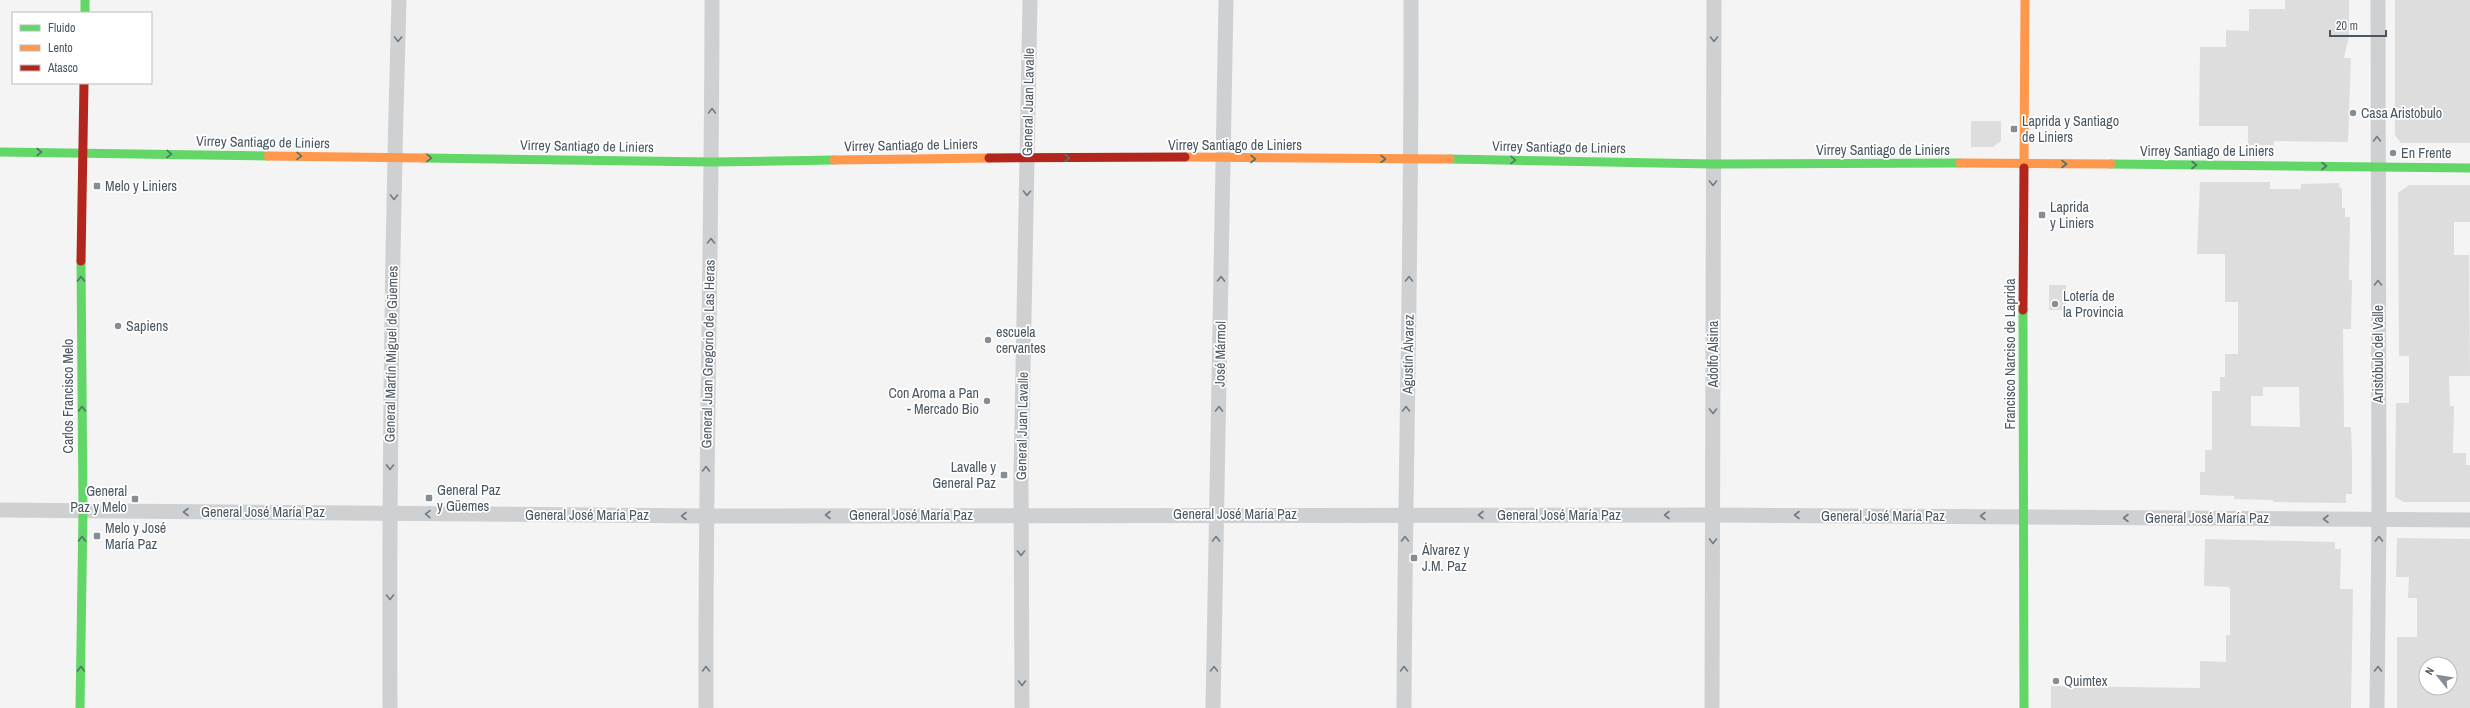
<svg xmlns="http://www.w3.org/2000/svg" width="2470" height="708" font-family="'Archivo Narrow',sans-serif">
  <style>
    .building { fill: #ddddde; fill-rule: evenodd }
    .lines { fill: none; stroke-linecap: round; stroke-linejoin: round }
    .street { stroke: #ced0d2; stroke-width: 15 }
    .fast { stroke: #63d668; stroke-width: 9 }
    .slow { stroke: #ff974d; stroke-width: 9 }
    .jam { stroke: #b3261e; stroke-width: 9 }
    .oneway { stroke: #727b83 }
    .oneway2 { stroke: #507663 }
    .poi-dot { fill: #868d94; stroke: #fff; stroke-width: 1.5 }
    .labels { text-anchor: middle; dominant-baseline: central; stroke-width: 3.5; stroke-linejoin: round; paint-order: stroke }
    .street-label { font-size: 14px; fill: #4a5661; stroke: #fff }
    .poi-label { font-size: 14px; fill: #4a5661; stroke: #fff; text-anchor: start }
  </style>
  <rect width="100%" height="100%" fill="#f4f4f4"/>
  <g class="building">
    <path d="M2285 0H2349V37L2344 58H2351L2348 142 2274 141V145H2248V126H2199L2200 47H2226V30L2249 31V9H2285Z"/>
    <path d="M2395 0H2470V143H2401L2395 135Z"/>
    <path d="M1971 121H2001V141L1993 147H1971Z"/>
    <path d="M2200 182H2270V189H2301V184L2339 183 2340 189 2342 188V208H2345V217H2350L2349 280H2352L2351 329H2343L2344 427H2351L2352 455V494H2346V503L2273 502V500L2234 499V496L2200 495V472H2205V450H2212V391H2220V377H2225V354H2238V302H2225V254H2197ZM2263 387H2299L2300 427 2251 426V396H2263Z"/>
    <path d="M2409 185H2470V222H2454V255H2469L2470 376H2449L2450 406H2454L2453 453H2466V465H2470V502H2404L2395 497 2396 403H2409V356H2399L2398 193Z"/>
    <rect x="2049" y="285" width="17" height="25"/>
    <path d="M2397 538 2470 539V708H2397V637H2417V598H2408L2409 577H2396ZM2426 664H2450V688H2426Z"/>
    <path d="M2205 539 2335 542V549H2341L2340 589H2353L2351 708H2051V686L2200 688V661L2226 662V635H2230V590L2229 587 2204 586Z"/>
  </g>
  <g class="lines">
    <g class="street">
      <path d="M0 510 705 516 1713 515 2470 520"/>
      <path d="M390 708C389 472 392 236 399 0"/>
      <path d="M706 708C705 472 712 236 712 0"/>
      <path d="M1022 708 1021 475 1030 0"/>
      <path d="M1213 708 1226 0"/>
      <path d="M1404 708C1405 472 1412 236 1411 0"/>
      <path d="M1712 708 1714 0"/>
      <path d="M2377 708 2379 520 2378 0"/>
    </g>
    <g class="fast">
      <path d="M85 0V13"/>
      <path d="M0 152 268 156"/>
      <path d="M425 158 712 162 834 160"/>
      <path d="M1450 159 1713 164 1960 163"/>
      <path d="M2111 164 2470 168"/>
      <path d="M2023 310 2024 708"/>
      <path d="M80 708 83 511 81 261"/>
    </g>
    <g class="slow">
      <path d="M268 156 425 158"/>
      <path d="M1185 157 1450 159"/>
      <path d="M834 160 989 158"/>
      <path d="M1960 163 2111 164"/>
      <path d="M2024 168 2025 0"/>
    </g>
    <g class="jam">
      <path d="M989 158 1185 157"/>
      <path d="M81 261 84 83"/>
      <path d="M2023 310 2024 168"/>
    </g>
  </g>
  <defs><path id="oneway-chevron" d="M-2-3.5L2.5 0L-2 3.5" fill="none" stroke-width="1.6" stroke-linecap="round" stroke-linejoin="round"/></defs>
  <g class="oneway">
    <use href="#oneway-chevron" transform="translate(398 39) rotate(92)"/>
    <use href="#oneway-chevron" transform="translate(1714 39) rotate(90)"/>
    <use href="#oneway-chevron" transform="translate(712 111) rotate(-90)"/>
    <use href="#oneway-chevron" transform="translate(2377 139) rotate(-90)"/>
    <use href="#oneway-chevron" transform="translate(1713 183) rotate(90)"/>
    <use href="#oneway-chevron" transform="translate(1027 193) rotate(91)"/>
    <use href="#oneway-chevron" transform="translate(394 197) rotate(91)"/>
    <use href="#oneway-chevron" transform="translate(711 241) rotate(-89)"/>
    <use href="#oneway-chevron" transform="translate(1221 279) rotate(-89)"/>
    <use href="#oneway-chevron" transform="translate(1409 279) rotate(-89)"/>
    <use href="#oneway-chevron" transform="translate(2378 283) rotate(-90)"/>
    <use href="#oneway-chevron" transform="translate(1219 409) rotate(-89)"/>
    <use href="#oneway-chevron" transform="translate(1406 409) rotate(-89)"/>
    <use href="#oneway-chevron" transform="translate(1713 411) rotate(90)"/>
    <use href="#oneway-chevron" transform="translate(390 467) rotate(91)"/>
    <use href="#oneway-chevron" transform="translate(706 469) rotate(-89)"/>
    <use href="#oneway-chevron" transform="translate(186 512) rotate(-180)"/>
    <use href="#oneway-chevron" transform="translate(428 514) rotate(-178)"/>
    <use href="#oneway-chevron" transform="translate(828 515) rotate(180)"/>
    <use href="#oneway-chevron" transform="translate(1481 515) rotate(180)"/>
    <use href="#oneway-chevron" transform="translate(1667 515) rotate(180)"/>
    <use href="#oneway-chevron" transform="translate(1797 515) rotate(-180)"/>
    <use href="#oneway-chevron" transform="translate(684 516) rotate(-180)"/>
    <use href="#oneway-chevron" transform="translate(1983 516) rotate(-180)"/>
    <use href="#oneway-chevron" transform="translate(2126 518) rotate(-180)"/>
    <use href="#oneway-chevron" transform="translate(2326 519) rotate(-180)"/>
    <use href="#oneway-chevron" transform="translate(1216 539) rotate(-89)"/>
    <use href="#oneway-chevron" transform="translate(1405 539) rotate(-91)"/>
    <use href="#oneway-chevron" transform="translate(2379 539) rotate(-89)"/>
    <use href="#oneway-chevron" transform="translate(1713 541) rotate(90)"/>
    <use href="#oneway-chevron" transform="translate(1021 553) rotate(90)"/>
    <use href="#oneway-chevron" transform="translate(390 597) rotate(90)"/>
    <use href="#oneway-chevron" transform="translate(706 669) rotate(-90)"/>
    <use href="#oneway-chevron" transform="translate(1214 669) rotate(-89)"/>
    <use href="#oneway-chevron" transform="translate(1404 669) rotate(-90)"/>
    <use href="#oneway-chevron" transform="translate(2378 669) rotate(-89)"/>
    <use href="#oneway-chevron" transform="translate(1022 683) rotate(90)"/>
  </g>
  <g class="oneway2">
    <use href="#oneway-chevron" transform="translate(39 152)"/>
    <use href="#oneway-chevron" transform="translate(169 154) rotate(1)"/>
    <use href="#oneway-chevron" transform="translate(299 156) rotate(1)"/>
    <use href="#oneway-chevron" transform="translate(429 158) rotate(1)"/>
    <use href="#oneway-chevron" transform="translate(1067 158) rotate(1)"/>
    <use href="#oneway-chevron" transform="translate(1253 159)"/>
    <use href="#oneway-chevron" transform="translate(1383 159)"/>
    <use href="#oneway-chevron" transform="translate(1513 160) rotate(1)"/>
    <use href="#oneway-chevron" transform="translate(2064 164)"/>
    <use href="#oneway-chevron" transform="translate(2194 165)"/>
    <use href="#oneway-chevron" transform="translate(2324 166)"/>
    <use href="#oneway-chevron" transform="translate(81 279) rotate(-90)"/>
    <use href="#oneway-chevron" transform="translate(82 409) rotate(-90)"/>
    <use href="#oneway-chevron" transform="translate(82 539) rotate(-89)"/>
    <use href="#oneway-chevron" transform="translate(81 669) rotate(-89)"/>
  </g>
  <g class="poi-dot">
    <circle cx="2353" cy="113" r="4"/>
    <rect x="2010" y="125" width="8" height="8" rx="2"/>
    <circle cx="2393" cy="153" r="4"/>
    <rect x="93" y="182" width="8" height="8" rx="2"/>
    <rect x="2038" y="211" width="8" height="8" rx="2"/>
    <circle cx="2055" cy="304" r="4"/>
    <circle cx="118" cy="326" r="4"/>
    <circle cx="988" cy="340" r="4"/>
    <circle cx="987" cy="401" r="4"/>
    <rect x="1000" y="471" width="8" height="8" rx="2"/>
    <rect x="425" y="494" width="8" height="8" rx="2"/>
    <rect x="131" y="495" width="8" height="8" rx="2"/>
    <rect x="93" y="532" width="8" height="8" rx="2"/>
    <rect x="1410" y="554" width="8" height="8" rx="2"/>
    <circle cx="2056" cy="681" r="4"/>
  </g>
  <g class="labels">
    <g class="street-label">
      <text transform="translate(1028 102) rotate(-89)">General Juan Lavalle</text>
      <text transform="translate(263 142) rotate(1)">Virrey Santiago de Liniers</text>
      <text transform="translate(911 145) rotate(-1)">Virrey Santiago de Liniers</text>
      <text x="1235" y="145">Virrey Santiago de Liniers</text>
      <text transform="translate(587 146) rotate(1)">Virrey Santiago de Liniers</text>
      <text transform="translate(1559 147) rotate(1)">Virrey Santiago de Liniers</text>
      <text x="1883" y="150">Virrey Santiago de Liniers</text>
      <text x="2207" y="151">Virrey Santiago de Liniers</text>
      <text transform="translate(391 354) rotate(-89)">General Martín Miguel de Güemes</text>
      <text transform="translate(708 354) rotate(-89)">General Juan Gregorio de Las Heras</text>
      <text transform="translate(1220 354) rotate(-89)">José Mármol</text>
      <text transform="translate(1408 354) rotate(-89)">Agustín Álvarez</text>
      <text transform="translate(1713 354) rotate(-90)">Adolfo Alsina</text>
      <text transform="translate(2010 354) rotate(-90)">Francisco Narciso de Laprida</text>
      <text transform="translate(2378 354) rotate(-90)">Aristóbulo del Valle</text>
      <text transform="translate(68 396) rotate(-90)">Carlos Francisco Melo</text>
      <text transform="translate(1022 426) rotate(-89)">General Juan Lavalle</text>
      <text x="263" y="512">General José María Paz</text>
      <text x="1235" y="514">General José María Paz</text>
      <text x="587" y="515">General José María Paz</text>
      <text x="911" y="515">General José María Paz</text>
      <text x="1559" y="515">General José María Paz</text>
      <text x="1883" y="516">General José María Paz</text>
      <text x="2207" y="518">General José María Paz</text>
    </g>
    <g class="poi-label">
      <text x="2361" y="113">Casa Aristobulo</text>
      <text x="2022" y="121">Laprida y Santiago<tspan x="2022" dy="16">de Liniers</tspan></text>
      <text x="2401" y="153">En Frente</text>
      <text x="105" y="186">Melo y Liniers</text>
      <text x="2050" y="207">Laprida<tspan x="2050" dy="16">y Liniers</tspan></text>
      <text x="2063" y="296">Lotería de<tspan x="2063" dy="16">la Provincia</tspan></text>
      <text x="126" y="326">Sapiens</text>
      <text x="996" y="332">escuela<tspan x="996" dy="16">cervantes</tspan></text>
      <text x="979" y="393" text-anchor="end">Con Aroma a Pan<tspan x="979" dy="16">- Mercado Bio</tspan></text>
      <text x="996" y="467" text-anchor="end">Lavalle y<tspan x="996" dy="16">General Paz</tspan></text>
      <text x="437" y="490">General Paz<tspan x="437" dy="16">y Güemes</tspan></text>
      <text x="127" y="491" text-anchor="end">General<tspan x="127" dy="16">Paz y Melo</tspan></text>
      <text x="105" y="528">Melo y José<tspan x="105" dy="16">María Paz</tspan></text>
      <text x="1422" y="550">Álvarez y<tspan x="1422" dy="16">J.M. Paz</tspan></text>
      <text x="2064" y="681">Quimtex</text>
    </g>
  </g>
  <rect x="12" y="12" width="140" height="72" fill="#ffffff" stroke="#b7bbc0"/>
  <rect x="20" y="25" width="20" height="6" fill="#63d668" stroke="#b7bbc0"/>
  <text x="48" y="32" font-size="12" fill="#4a5661">Fluido</text>
  <rect x="20" y="45" width="20" height="6" fill="#ff974d" stroke="#b7bbc0"/>
  <text x="48" y="52" font-size="12" fill="#4a5661">Lento</text>
  <rect x="20" y="65" width="20" height="6" fill="#b3261e" stroke="#b7bbc0"/>
  <text x="48" y="72" font-size="12" fill="#4a5661">Atasco</text>
  <g transform="translate(2438 676) rotate(300)"><circle r="19" fill="#ffffff" stroke="#b7bbc0"/>
  <path d="M0-3L7 15L0 10L-7 15Z" fill="#868d94"/>
  <text y="-6" font-size="11" font-weight="bold" text-anchor="middle" fill="#4a5661">N</text>
  </g>
  <path d="M2330 30v6h56v-6" fill="none" stroke="#4a5661" stroke-width="2"/>
  <text x="2336" y="30" font-size="12" fill="#4a5661" stroke="#ffffff" stroke-width="3" paint-order="stroke">20 m</text>
</svg>
